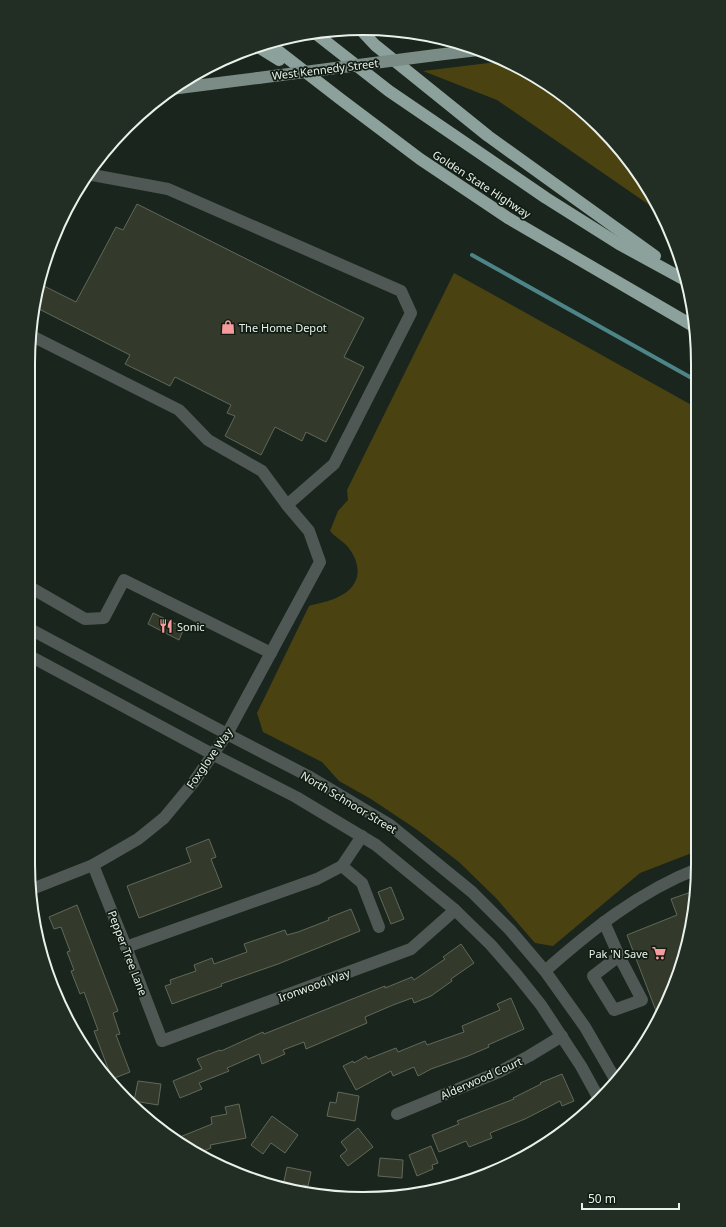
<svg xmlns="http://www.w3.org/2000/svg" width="726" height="1227" font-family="'Noto Sans',sans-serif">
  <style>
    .green { fill: #4b4212 }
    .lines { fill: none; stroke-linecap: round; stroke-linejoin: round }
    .stream { stroke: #4c8487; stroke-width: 4 }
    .building { fill: #33392b; stroke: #626859 }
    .minor { stroke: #4f5855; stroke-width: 12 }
    .major { stroke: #7b8c87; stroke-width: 12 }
    .highway { stroke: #8ca19b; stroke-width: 12 }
    .major-bridge { stroke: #7b8c87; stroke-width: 12 }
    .labels { text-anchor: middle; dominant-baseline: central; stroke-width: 3.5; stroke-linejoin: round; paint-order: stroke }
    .street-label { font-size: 11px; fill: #e9f1eb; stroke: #111d13 }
    .poi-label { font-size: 11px; fill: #e9f1eb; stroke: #111d13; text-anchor: start }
    .rim { fill: none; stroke: #e9f1eb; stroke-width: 2 }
  </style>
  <rect width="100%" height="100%" fill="#1a261d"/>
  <g class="green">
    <path d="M505 61 549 85 615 142 653 196 661 213 497 100 423 71Z"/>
    <path d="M454 273 697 408V851L640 873 553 946 535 943 496 898 459 862 416 829 371 799 339 781 322 762 263 732 257 713 309 606C318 603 329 602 338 597 361 587 363 566 348 547 343 541 335 537 330 531L338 511 348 500 347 490Z"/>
  </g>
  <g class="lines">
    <path class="stream" d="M472 255 697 381"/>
  </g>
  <g class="building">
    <path d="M137 204 364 318 344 357 364 367 326 442 306 432 302 441 275 427 261 455 225 436 235 416 227 413 231 405 175 377 170 386 125 364 130 355 35 307 40 284 76 302 116 227 123 230Z"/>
    <path d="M153 613 184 628 179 640 148 624Z"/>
    <path d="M209 839 216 857 211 859 222 887 139 918 127 886 191 862 186 848Z"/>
    <path d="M391 887 404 919 391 924 378 892Z"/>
    <path d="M697 890 680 972 658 1016 627 935 677 915 671 899Z"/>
    <path d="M77 905 118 1011 113 1013 120 1034 116 1035 130 1072 112 1079 94 1031 98 1030 84 992 80 994 71 971 74 970 67 952 70 951 61 927 54 929 49 917Z"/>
    <path d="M351 909 360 931 278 964 221 984 222 986 172 1004 165 986 171 984 170 980 196 971 194 965 212 958 214 964 247 952 244 944 285 930 287 935 298 932 329 920 328 918Z"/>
    <path d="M461 944 474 963 451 979 452 981 431 996 414 1003 412 998 393 1005 365 1017 367 1023 306 1049 304 1042 283 1050 285 1054 262 1064 259 1054 227 1068 229 1071 199 1083 202 1089 180 1098 173 1081 202 1069 197 1059 220 1050 221 1051 263 1032 264 1034 385 986V988L412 977 414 980 445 959 443 957Z"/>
    <path d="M511 998 524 1029 488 1045 489 1047 468 1056 431 1069 418 1076 414 1067 393 1076 391 1071 356 1090 343 1066 353 1061 354 1063 366 1056 368 1059 396 1048 398 1052 425 1041 427 1045 464 1032 462 1026 500 1010 497 1004Z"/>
    <path d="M562 1074 574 1101 562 1106 560 1101 525 1119 490 1133 492 1138 469 1147 466 1141 439 1152 432 1135 459 1124 457 1121 514 1099 513 1098 541 1084 540 1083Z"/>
    <path d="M138 1081 161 1084 158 1105 134 1101Z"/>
    <path d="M338 1092 359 1096 355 1121 327 1116 330 1102 336 1103Z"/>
    <path d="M239 1104 246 1138 210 1145 211 1148 201 1152 175 1139 212 1124 211 1117 227 1114 225 1107Z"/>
    <path d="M272 1116 298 1135 285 1153 271 1143 263 1154 251 1145Z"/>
    <path d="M358 1128 373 1147 348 1166 340 1156 347 1150 341 1142Z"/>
    <path d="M431 1146 438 1163 432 1165 433 1169 417 1176 409 1155Z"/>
    <path d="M380 1158 403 1160 402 1178 378 1176Z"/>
    <path d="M287 1167 311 1172 308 1186 303 1185 302 1189 283 1186Z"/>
  </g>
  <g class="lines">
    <g class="minor">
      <path d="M30 335 179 410 208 440 262 471 287 505 334 464 411 313 401 291 168 189 87 174"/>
      <path d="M28 586 85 619 104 618 124 580 271 653"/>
      <path d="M28 628 227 734 308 776 390 825 472 892 510 930 545 971 585 1027 615 1079"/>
      <path d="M28 655 214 755 296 797 376 845 455 910 491 945 517 975 541 1005 581 1066 598 1097"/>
      <path d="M93 865 126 947 162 1041 411 949 455 910"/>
      <path d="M342 866 362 883 379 927"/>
      <path d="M32 889 93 865 138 839 164 818 193 783 227 734 320 562 309 531 287 505"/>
      <path d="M604 922 619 956 593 976 614 1010 642 1000 619 956"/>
      <path d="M126 947 317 879 342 866 362 836"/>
      <path d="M545 971C590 931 640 891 697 869"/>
      <path d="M397 1114 499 1072 529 1056 562 1036"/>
    </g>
    <g class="major">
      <path d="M436 55 478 50"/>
      <path d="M171 89 258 78"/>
    </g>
    <g class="highway">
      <path d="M359 28 375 45 488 136 655 256"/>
      <path d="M315 33 389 91 546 198 619 244 685 280"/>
      <path d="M268 43 339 98 420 159 508 218 695 327"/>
      <path d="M258 47 279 60"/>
    </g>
    <path class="major-bridge" d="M258 78 436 55"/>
  </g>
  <defs>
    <symbol id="shop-bare" viewBox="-9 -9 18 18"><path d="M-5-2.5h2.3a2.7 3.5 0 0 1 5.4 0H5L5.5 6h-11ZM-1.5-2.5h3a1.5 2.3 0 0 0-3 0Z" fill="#f59b9c" stroke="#111d13" stroke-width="2.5" paint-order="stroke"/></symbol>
    <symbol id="restaurant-bare" viewBox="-9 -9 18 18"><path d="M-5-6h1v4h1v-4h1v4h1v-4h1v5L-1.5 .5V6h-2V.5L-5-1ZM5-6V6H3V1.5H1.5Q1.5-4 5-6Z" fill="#f59b9c" stroke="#111d13" stroke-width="2.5" paint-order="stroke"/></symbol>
    <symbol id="supermarket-bare" viewBox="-9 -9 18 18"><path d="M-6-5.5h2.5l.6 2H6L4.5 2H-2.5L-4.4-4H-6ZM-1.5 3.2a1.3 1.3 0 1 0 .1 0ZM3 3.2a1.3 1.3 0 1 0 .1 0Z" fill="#f59b9c" stroke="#111d13" stroke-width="2.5" paint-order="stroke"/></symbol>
  </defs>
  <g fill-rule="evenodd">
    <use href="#shop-bare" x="218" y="317" width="20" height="20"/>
    <use href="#restaurant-bare" x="156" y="616" width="20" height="20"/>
    <use href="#supermarket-bare" x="649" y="943" width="20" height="20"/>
  </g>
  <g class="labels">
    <g class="street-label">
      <text transform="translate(325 69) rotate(-7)">West Kennedy Street</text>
      <text transform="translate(482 184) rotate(33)">Golden State Highway</text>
      <text transform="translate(209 758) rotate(-55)">Foxglove Way</text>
      <text transform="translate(349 802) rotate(31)">North Schnoor Street</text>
      <text transform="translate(128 953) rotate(69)">Pepper Tree Lane</text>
      <text transform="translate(314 985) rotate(-20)">Ironwood Way</text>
      <text transform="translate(481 1078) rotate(-24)">Alderwood Court</text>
    </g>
    <g class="poi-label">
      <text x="239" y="327">The Home Depot</text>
      <text x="177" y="626">Sonic</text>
      <text x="648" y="953" text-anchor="end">Pak 'N Save</text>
    </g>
  </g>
  <path d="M0 0H726V1227H0ZM363 35H363A328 328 0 0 1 691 363V864A328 328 0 0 1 363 1192H363A328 328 0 0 1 35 864V363A328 328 0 0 1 363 35Z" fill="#222e24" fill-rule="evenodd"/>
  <path class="rim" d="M363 35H363A328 328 0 0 1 691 363V864A328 328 0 0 1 363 1192H363A328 328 0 0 1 35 864V363A328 328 0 0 1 363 35Z"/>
  <path d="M582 1203v6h97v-6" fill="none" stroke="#e9f1eb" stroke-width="2"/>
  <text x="588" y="1203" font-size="12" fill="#e9f1eb" stroke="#111d13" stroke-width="3" paint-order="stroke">50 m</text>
</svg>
